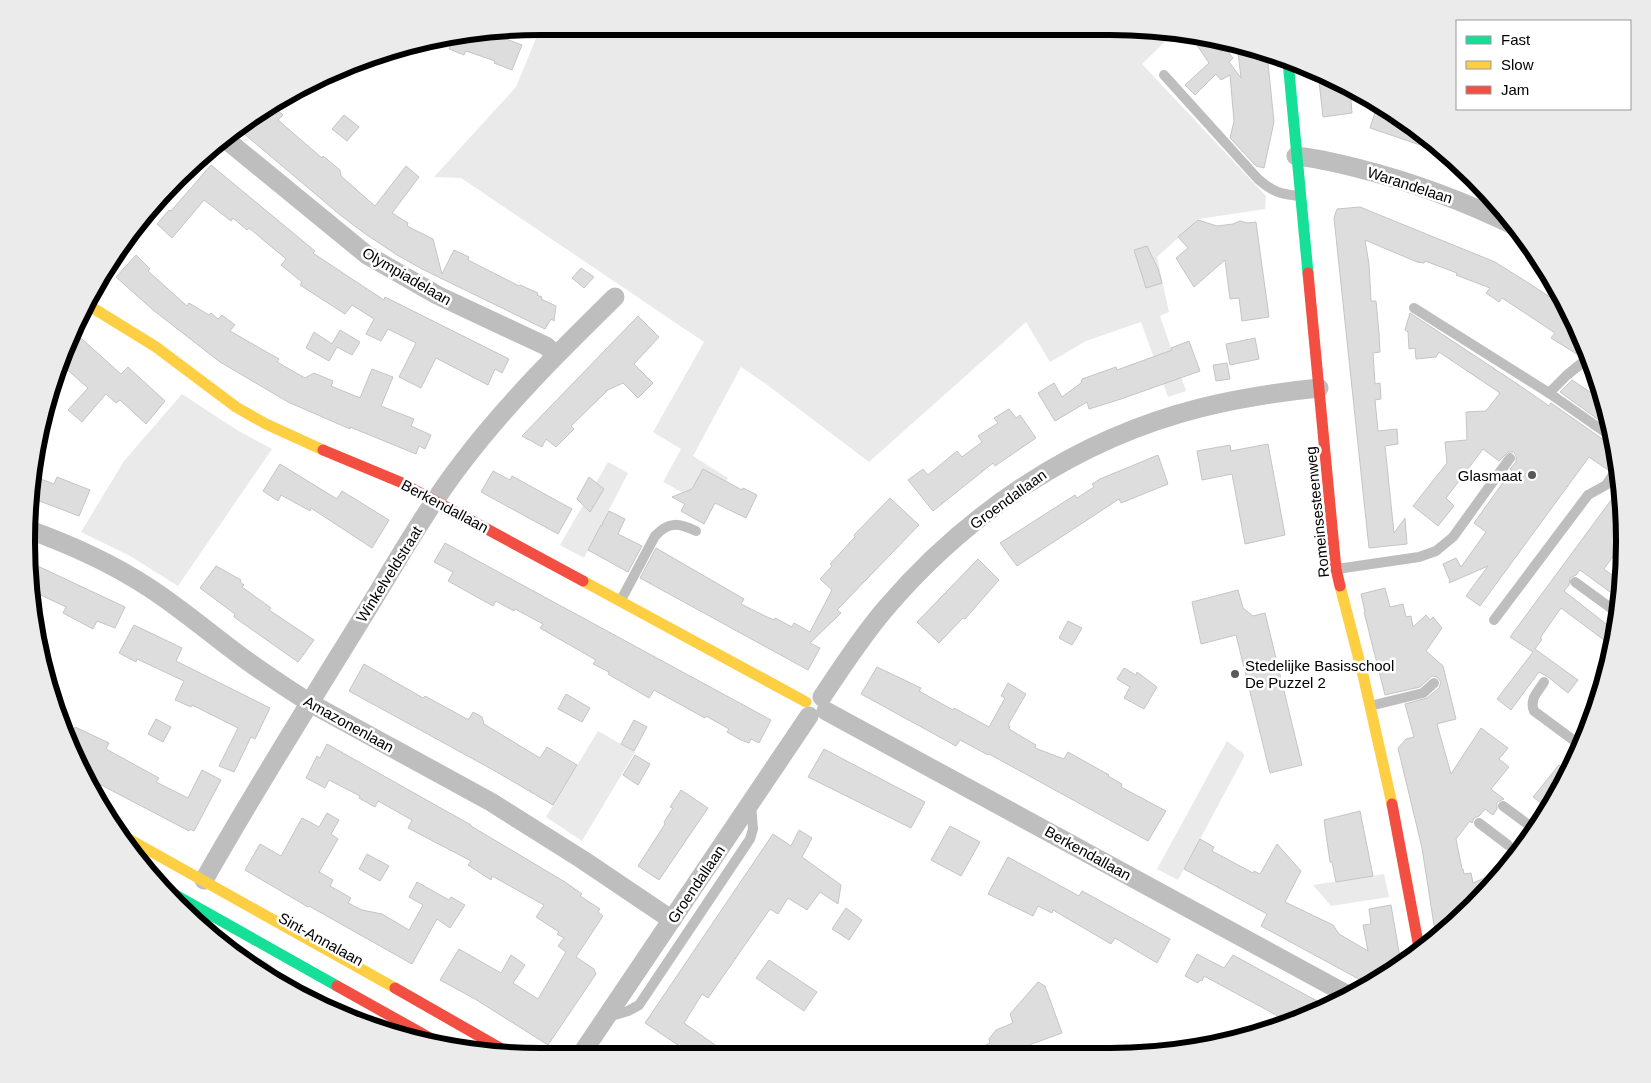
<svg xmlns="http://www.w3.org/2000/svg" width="1651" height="1083" font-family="Arial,sans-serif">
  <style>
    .green { fill: #eaeaea }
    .building { fill: #ddd; stroke: #c5c5c5 }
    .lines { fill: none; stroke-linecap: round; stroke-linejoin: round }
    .lane { stroke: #bebebe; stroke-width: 10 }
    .street { stroke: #bebebe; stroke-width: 19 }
    .fast { stroke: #16e098; stroke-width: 11 }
    .slow { stroke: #ffcf43; stroke-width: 11 }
    .jam { stroke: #f24e42; stroke-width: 11 }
    .poi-dot { fill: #595959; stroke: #fff; stroke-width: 2 }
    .labels { text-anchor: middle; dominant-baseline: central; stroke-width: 5; stroke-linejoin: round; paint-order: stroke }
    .street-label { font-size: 15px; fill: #000; stroke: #fff }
    .poi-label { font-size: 15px; fill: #000; stroke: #fff; text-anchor: end }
    .rim { fill: none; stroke: #000; stroke-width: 6 }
  </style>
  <rect width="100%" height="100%" fill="#fff"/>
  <g class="green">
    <path d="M539 31H1176L1142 64 1266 196 1265 209 1199 219 1157 257 1169 312 1160 316 1186 391 1168 397 1141 322 1086 341 1050 362 1026 322 869 462 766 384 741 367 693 456 728 478 712 508 663 482 681 449 653 432 704 342 461 178 434 177 516 87Z"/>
    <path d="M182 394 237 430 272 449 178 586 130 556 81 532 124 461Z"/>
    <path d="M608 462 628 473 584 558 560 545Z"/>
    <path d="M598 731 635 752 582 841 546 817Z"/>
    <path d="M1227 741 1244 754V757L1178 880 1157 869Z"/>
    <path d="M1384 874 1389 897 1331 906 1313 885Z"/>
    <path d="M251 953 272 965 268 973 247 959Z"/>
  </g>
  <g class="building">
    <path d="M474 31H485L522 45 512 70 494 63 495 61 466 51 464 55 449 49 455 35Z"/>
    <path d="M1189 33 1211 37 1221 52 1225 48 1233 58 1229 62 1241 78 1237 43 1267 53 1274 122 1264 168 1256 166 1230 138 1234 121 1230 75 1221 80 1216 74 1195 95 1185 85 1209 63Z"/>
    <path d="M1318 72 1337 79 1350 88 1352 113 1323 117Z"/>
    <path d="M272 105 283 115 278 120 322 158 323 156 340 170 341 176 375 206 406 166 419 177 392 213 408 223 407 226 433 239 442 274 454 250 469 257 468 260 519 286 520 285 538 293 537 295 542 297 541 299 556 306 554 321 551 319 545 329 422 269 397 255 364 233 339 214 242 132 259 111Z"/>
    <path d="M1377 106 1437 146 1435 150 1370 128Z"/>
    <path d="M344 115 359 127 347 141 332 129Z"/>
    <path d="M211 165 315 251 313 253 355 281 384 300 385 297 509 359 502 373 495 369 488 385 436 358 421 388 399 377 416 343 388 329 381 341 366 334 374 319 352 305 345 314 300 285 302 282 281 265 286 259 249 228 247 230 233 218 231 221 204 200 172 238 157 224 169 210 171 211Z"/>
    <path d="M1360 207 1495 262 1530 284 1568 309 1586 352 1580 356 1551 338 1555 333 1528 315 1502 298 1499 302 1486 293 1490 288 1456 275 1457 273 1425 261 1424 263 1417 262 1365 240 1369 264 1371 301H1376L1379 333 1380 352 1373 353 1375 384 1380 383 1381 399 1375 400 1378 431 1397 429 1398 444 1385 446 1394 533 1405 518 1407 544 1369 548 1334 218 1337 209Z"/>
    <path d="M1198 220 1217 226 1233 224 1240 221 1248 223 1256 222 1269 317 1242 321 1239 298 1230 299 1225 260 1194 287 1176 258 1188 248 1178 237Z"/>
    <path d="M1147 246 1158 269 1162 283 1146 288 1134 250Z"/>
    <path d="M136 255 150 269 148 271 187 306 189 303 209 315 211 313 218 319 222 315 235 325 230 331 279 359 277 362 305 378 314 373 333 381 331 386 360 398 372 369 393 377 381 406 414 419 411 426 431 435 425 449 419 446 416 454 350 427V429L288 402 220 362 153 310 116 277Z"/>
    <path d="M581 268 594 277 584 288 572 278Z"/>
    <path d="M1410 313 1519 385 1549 406 1551 403 1608 443 1613 444 1616 462 1612 465 1608 470 1589 457 1480 606 1466 596 1488 566 1449 583 1450 581 1443 564 1456 558 1461 567 1486 532 1474 523 1512 470 1510 469 1516 462V456L1514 452H1508L1499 461 1483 449 1446 498 1454 506 1438 526 1413 506 1447 463 1445 442 1467 440 1466 412 1486 411 1500 393 1439 352 1436 357 1416 359 1415 348 1409 349 1408 332 1405 330Z"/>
    <path d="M638 316 659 337 634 364 653 383 638 398 623 383 608 390 571 426 574 429 556 447 546 439 542 447 522 436Z"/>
    <path d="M340 330 360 342 352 355 337 347 329 361 306 348 314 332 332 344Z"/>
    <path d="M73 331 121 374 128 367 165 401 146 424 120 400 116 403 106 394 82 422 68 410 88 388 63 366 64 364 60 361 65 345Z"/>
    <path d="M1255 338 1259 359 1230 365 1226 344Z"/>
    <path d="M1189 341 1200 371 1121 399 1089 409 1087 402 1055 421 1038 393 1054 383 1062 397 1081 383 1082 379 1116 367 1117 370 1172 350 1171 348Z"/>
    <path d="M1227 363 1230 379 1216 381 1213 365Z"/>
    <path d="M1572 380 1605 402 1610 428 1560 392Z"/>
    <path d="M1009 409 1016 418 1020 415 1036 438 995 466 993 463 933 511 908 480 923 469 928 475 957 451 962 457 982 442 978 436 998 423 994 418Z"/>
    <path d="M1268 444 1285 535 1245 544 1232 474 1202 480 1197 451 1230 445 1231 451Z"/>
    <path d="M1158 455 1168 484 1121 503 1119 499 1017 566 1000 543 1075 495 1077 498 1094 487 1092 484 1100 479Z"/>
    <path d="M280 464 337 499 342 491 389 520 372 548 311 508 310 511 281 495 278 501 263 491Z"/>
    <path d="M703 469 742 490 743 488 757 495 746 518 715 503 704 524 681 511 685 504 672 497 692 489Z"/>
    <path d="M493 471 510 480 512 476 572 509 558 534 481 492Z"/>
    <path d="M33 476 54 484 57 477 90 490 79 516 29 497Z"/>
    <path d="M589 477 604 489 590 512 577 499Z"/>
    <path d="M1620 488 1624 512 1618 520 1623 524V542L1604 569 1621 582V600L1580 570 1576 575 1570 578 1569 585 1564 591 1615 631 1612 646 1561 608 1540 638 1542 639 1535 649 1578 680 1568 693 1548 677 1539 672 1511 710 1497 699 1533 652 1510 637Z"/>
    <path d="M890 498 919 525 837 610 841 613 810 643 820 648 808 670 640 578 656 548 744 599 741 604 765 616 774 620 775 618 792 627 794 623 810 632 832 590 820 579 832 566 830 564 855 537 854 535Z"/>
    <path d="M609 511 625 519 618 534 642 546 628 572 588 550 601 525H603L602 524Z"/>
    <path d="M445 543 771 720 759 743 751 739 749 743 739 739 727 732 729 729 706 716 705 718 654 690 649 698 608 674 609 672 593 664 596 660 540 628 543 624 515 609 514 611 496 601 493 606 448 581 453 572 434 562Z"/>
    <path d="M978 559 999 580 965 619 963 618 939 643 917 622Z"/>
    <path d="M27 561 125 607 115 628 97 621 93 629 63 613 66 607 30 590Z"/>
    <path d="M216 566 241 580 240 582 244 585 242 587 271 608 269 610 314 640 298 662 234 617 235 614 200 588Z"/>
    <path d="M1385 588 1390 607 1403 604 1406 617 1411 616 1413 627 1426 615 1430 620 1433 617 1442 628 1426 651 1443 666 1456 719 1437 724 1451 774 1481 728 1508 748 1499 759 1509 767 1491 789 1504 799 1497 802V809L1493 815 1485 809 1479 816 1474 818 1472 823 1470 821 1456 839 1462 869H1463L1464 874 1471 873 1473 883 1505 869 1497 881 1436 938 1422 848 1398 748 1406 739 1414 737 1405 704 1427 698 1439 688 1441 682 1437 677 1432 676 1420 687 1385 695 1364 612H1365L1361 594Z"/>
    <path d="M1238 590 1243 608 1253 616 1265 613 1302 765 1270 773 1236 635 1201 644 1192 602Z"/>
    <path d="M1068 621 1082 628 1072 645 1059 638Z"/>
    <path d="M134 625 182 648 176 661 270 708 255 739 251 737 234 772 219 766 238 728 192 705 191 707 175 700 184 681 137 659 136 662 119 653Z"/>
    <path d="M364 664 423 698 425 696 467 719H469L473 712 482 717 484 724 540 758 547 747 577 765 553 805 495 771 349 691Z"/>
    <path d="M877 667 921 688 919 691 953 710 954 708 989 727 1005 698 1001 696 1008 683 1026 694 1008 725 1010 726 1009 729 1036 745 1035 748 1064 759 1068 752 1109 775 1108 776 1122 784 1121 787 1166 811 1148 841 989 754 988 755 960 740 956 746 861 694Z"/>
    <path d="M1124 668 1136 675 1137 672 1157 687 1144 709 1124 698 1130 687 1117 679Z"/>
    <path d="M566 694 590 708 582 722 558 709Z"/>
    <path d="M156 719 171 727 163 742 148 734Z"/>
    <path d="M634 720 647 727 634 751 621 744Z"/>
    <path d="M75 727 109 743 106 749 159 778 156 782 188 798 202 770 221 780 194 831 190 829 189 831 86 777 70 737Z"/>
    <path d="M327 744 471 825V826L565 882 582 894 580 896 600 909 598 912 603 916 576 957 594 969 596 974 548 1045 475 999 440 980 459 949 501 973 511 955 525 965 513 983 538 999 566 952 558 946 564 938 557 934 559 932 536 917 544 905 492 876 491 880 468 865 471 861 408 828 412 820 378 801 375 807 359 798 360 796 329 780 325 788 306 778 317 756 320 758Z"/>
    <path d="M824 749 925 802 911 828 808 777Z"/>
    <path d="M635 755 650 764 638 785 623 775Z"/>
    <path d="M1559 765 1568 772 1556 799 1549 809 1533 797Z"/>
    <path d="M681 790 708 808 659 880 638 866 665 824 664 822 673 808 670 807Z"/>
    <path d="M1360 811 1373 876 1336 882 1332 862H1330L1324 820Z"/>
    <path d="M327 813 339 820 331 834 338 839 319 872 333 880 330 886 351 898 348 903 362 910 382 914 409 930 423 905 409 897 417 882 449 900 451 897 465 905 450 928 437 919 412 964 309 906 308 907 245 870 260 844 281 856 302 818 319 827Z"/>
    <path d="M950 826 980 842 961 876 931 860Z"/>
    <path d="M799 830 812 838 802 857 841 885 838 904 820 892 807 910 788 898 778 914 770 909 708 998 702 994 684 1023 728 1054 690 1053 645 1023 773 834 791 846Z"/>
    <path d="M1200 839 1214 847 1212 851 1253 873 1254 871 1260 874 1277 844 1301 871 1285 902 1333 925 1339 934 1368 951 1363 925 1371 924 1369 909 1391 905 1401 964 1368 984 1261 926 1267 914 1184 869Z"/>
    <path d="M367 854 389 866 380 881 359 869Z"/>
    <path d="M1008 857 1079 896 1082 891 1170 939 1157 963 1115 938 1111 944 1053 910 1052 913 1038 906 1033 916 988 894Z"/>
    <path d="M846 908 862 920 849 940 832 929Z"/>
    <path d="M1197 954 1224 968 1233 955 1328 1007 1289 1022 1204 976 1202 981 1200 980 1198 983 1185 976Z"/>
    <path d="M769 960 817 992 804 1011 756 978Z"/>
    <path d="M1038 982 1045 986 1062 1033 1029 1045 1007 1055H967L990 1043 989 1039 996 1030 1013 1023 1010 1014Z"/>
  </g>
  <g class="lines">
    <g class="lane">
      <path d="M1164 75 1258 179C1273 192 1280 194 1299 196"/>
      <path d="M1414 308 1549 393 1612 437"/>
      <path d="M1549 393 1567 375 1588 358"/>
      <path d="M1337 569 1419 557 1436 551 1453 537 1510 458"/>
      <path d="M1575 582 1619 614"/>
      <path d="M621 600 655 536C669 521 679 523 696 531"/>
      <path d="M1494 620 1588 495 1606 485 1617 469"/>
      <path d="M1544 682C1538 692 1529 699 1534 711L1580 745"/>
      <path d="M1370 706 1423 693 1434 683"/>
      <path d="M1503 806 1526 823"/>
      <path d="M1479 823 1508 845"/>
      <path d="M608 1017 628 1011 639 1005 750 839 753 829 751 805"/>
    </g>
    <g class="street">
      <path d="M224 138 367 255 437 295 546 346 556 355"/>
      <path d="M1296 156C1317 158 1337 163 1357 168 1413 182 1466 202 1519 228"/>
      <path d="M27 529C69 544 111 563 148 587 182 609 213 636 246 660 267 675 288 689 310 703L491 802 583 860 672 920"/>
      <path d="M822 697C842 667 862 636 886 608 968 512 1077 439 1200 408 1239 398 1279 392 1319 388"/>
      <path d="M826 711 1350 996"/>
      <path d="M204 880C252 795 304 712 356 628 391 572 423 513 464 460 509 401 562 349 615 297"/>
      <path d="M582 1053 809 716"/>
    </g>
    <g class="fast">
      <path d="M1288 61 1308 273"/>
      <path d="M163 888 337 986"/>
    </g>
    <g class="slow">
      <path d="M88 305 156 347 236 407 266 424 323 450"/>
      <path d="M583 581 806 702"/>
      <path d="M1340 586 1363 675 1392 804"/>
      <path d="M118 833 395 988"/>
    </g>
    <g class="jam">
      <path d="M1308 273 1336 569 1340 586"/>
      <path d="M323 450 400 482 583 581"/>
      <path d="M1392 804 1420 953"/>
      <path d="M337 986 446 1047"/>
      <path d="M395 988 507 1052"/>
    </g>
  </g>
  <g class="poi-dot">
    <circle cx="1532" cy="475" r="5"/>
    <circle cx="1235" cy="674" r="5"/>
  </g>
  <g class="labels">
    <g class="street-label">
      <text transform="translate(1410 185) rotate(18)">Warandelaan</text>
      <text transform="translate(407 276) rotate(30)">Olympiadelaan</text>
      <text transform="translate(1008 499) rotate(-36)">Groendallaan</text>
      <text transform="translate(445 506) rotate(28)">Berkendallaan</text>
      <text transform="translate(1317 512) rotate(-96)">Romeinsesteenweg</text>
      <text transform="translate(389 574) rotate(-58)">Winkelveldstraat</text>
      <text transform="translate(349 724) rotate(29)">Amazonenlaan</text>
      <text transform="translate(1088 853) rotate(29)">Berkendallaan</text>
      <text transform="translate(696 884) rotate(-56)">Groendallaan</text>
      <text transform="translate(321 939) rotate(29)">Sint-Annalaan</text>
    </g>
    <g class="poi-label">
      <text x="1522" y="475">Glasmaat</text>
      <text x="1245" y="665" text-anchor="start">Stedelijke Basisschool<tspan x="1245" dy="17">De Puzzel 2</tspan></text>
    </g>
  </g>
  <path d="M0 0H1651V1083H0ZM541 35H1110A506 506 0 0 1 1616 541V542A506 506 0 0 1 1110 1048H541A506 506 0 0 1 35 542V541A506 506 0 0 1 541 35Z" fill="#ebebeb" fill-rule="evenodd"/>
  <path class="rim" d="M541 35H1110A506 506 0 0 1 1616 541V542A506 506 0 0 1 1110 1048H541A506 506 0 0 1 35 542V541A506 506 0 0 1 541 35Z"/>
  <rect x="1456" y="20" width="175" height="90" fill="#ffffff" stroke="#999999"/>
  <rect x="1466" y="36" width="25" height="8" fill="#16e098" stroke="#999999"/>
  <text x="1501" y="45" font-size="15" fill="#000000">Fast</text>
  <rect x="1466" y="61" width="25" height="8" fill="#ffcf43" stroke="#999999"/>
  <text x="1501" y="70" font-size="15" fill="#000000">Slow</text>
  <rect x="1466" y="86" width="25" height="8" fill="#f24e42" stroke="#999999"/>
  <text x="1501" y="95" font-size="15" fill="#000000">Jam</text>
</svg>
